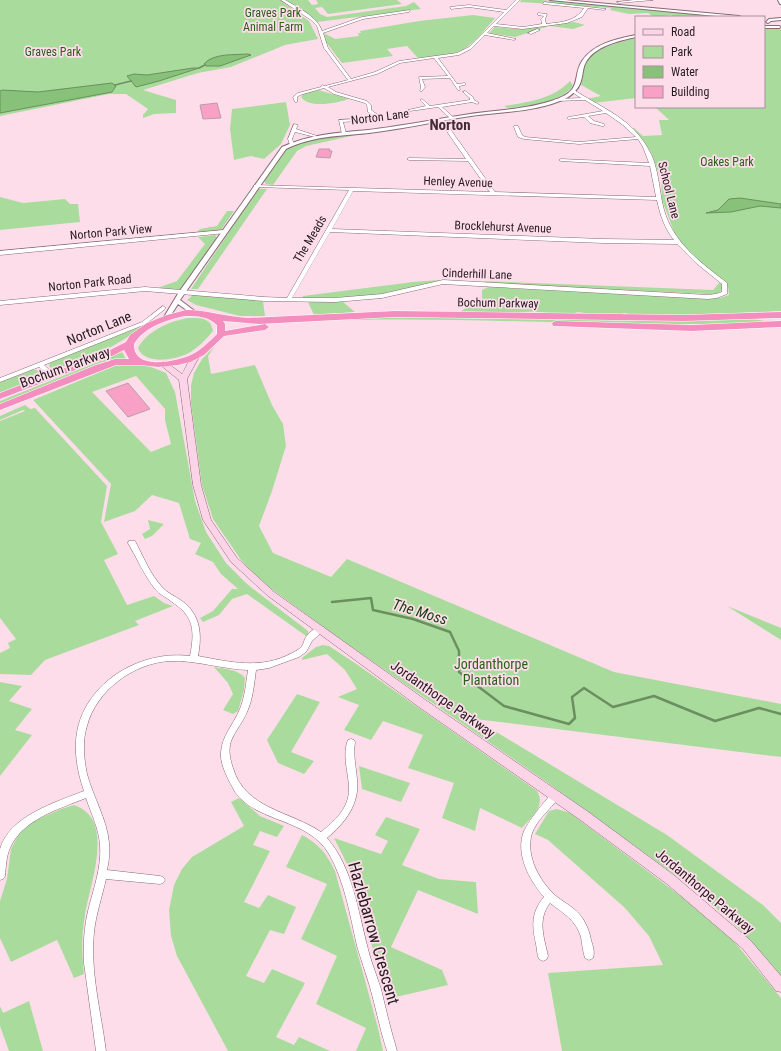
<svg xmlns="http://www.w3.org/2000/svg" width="781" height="1051" font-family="'Roboto Condensed',sans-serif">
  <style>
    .green { fill: #a9dc9c; fill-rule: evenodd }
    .water { fill: #88c17a; stroke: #6b8f5f }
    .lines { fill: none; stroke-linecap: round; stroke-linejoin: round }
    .stream-far1 { stroke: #6b8f5f; stroke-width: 1.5 }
    .stream { stroke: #6b8f5f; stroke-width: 2.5 }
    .building { fill: #f9a0c7; stroke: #ba9ca8 }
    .minor-casing { stroke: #866a75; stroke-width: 1 }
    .tertiary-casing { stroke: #866a75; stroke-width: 2 }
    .secondary-casing { stroke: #866a75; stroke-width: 1 }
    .trunk-casing { stroke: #fff; stroke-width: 1 }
    .minor { fill: #fff; fill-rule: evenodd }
    .tertiary { fill: #fff; fill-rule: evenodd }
    .secondary { fill: #fbd4e7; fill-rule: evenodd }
    .trunk { fill: #f48ebe; fill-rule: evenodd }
    .labels { text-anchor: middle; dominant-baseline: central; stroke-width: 3.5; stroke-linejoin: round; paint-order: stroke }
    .far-park-label { font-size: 12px; fill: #295f19; stroke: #feddea }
    .far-street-label { font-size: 12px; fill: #261b20; stroke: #feddea }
    .street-label { font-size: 14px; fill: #261b20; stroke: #feddea }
    .park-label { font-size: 14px; fill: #295f19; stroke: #feddea }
    .far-district-label { font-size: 15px; font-weight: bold; fill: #442c36; stroke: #feddea }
    .water-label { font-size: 15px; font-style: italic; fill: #183d0d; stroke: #feddea }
    .near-street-label { font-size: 17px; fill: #261b20; stroke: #feddea }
  </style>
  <rect width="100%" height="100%" fill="#feddea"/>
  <g class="green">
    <path d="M0 0H280L309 21 318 39 285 45 231 67 198 73 143 90 176 100V113L154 114 143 118V115L148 109 126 94H109L0 116Z"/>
    <path d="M284 0H308L312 5 318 4 316 0H397L402 4 328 14 322 7 315 8 320 14 327 17 406 6 414 2 421 9 317 22Z"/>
    <path d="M521 0H541L725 17H674L671 15 654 17 648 13 629 14 610 10 611 8 520 2Z"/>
    <path d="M473 15 495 18C486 28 476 42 464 49 451 57 432 56 418 58L407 46 387 49 393 56 342 63 326 42 324 33 335 39 359 36 358 33H361L360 31 419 21Z"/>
    <path d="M574 22 585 25 573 29 549 26 515 37 489 33 495 27 515 29Z"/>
    <path d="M764 29H781V311L683 316H634L625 313C611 318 593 315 579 312 576 312 573 314 570 314 553 316 536 309 520 313H458L469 306 482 304V290L488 287 720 298 729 295 728 286 695 259 676 237 662 200 661 179 650 150 630 128H634L643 136 662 135 659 120H669L655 107H764Z"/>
    <path d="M636 38V98L593 103 586 99 601 96 581 85C582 79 583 72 584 66 590 49 620 42 636 38Z"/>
    <path d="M570 81 573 86C558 104 530 105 508 108L504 106C528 102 553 99 570 81Z"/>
    <path d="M318 90 349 99C337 103 309 109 301 97L304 93Z"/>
    <path d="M286 102 290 125 281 144 264 159 251 156 234 160 230 129 232 109Z"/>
    <path d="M357 133 360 134 306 146 297 151 273 185 266 184 264 181C271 171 278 157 288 148 302 136 338 136 357 133Z"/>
    <path d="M259 189H267L198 289H191L239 217Z"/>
    <path d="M0 197 23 203 65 199 70 204H78L80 222 0 230Z"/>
    <path d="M227 211H234L221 230 197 232 200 229 217 226Z"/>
    <path d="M215 235 217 238 180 290 159 288 160 287 177 281 205 244 198 237Z"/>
    <path d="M439 280V281L377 295 355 297 303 298V296L413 282Z"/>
    <path d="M484 281 713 290 720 282 722 286 721 291 717 294H707L485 283Z"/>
    <path d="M193 295 263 301 265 316H240L196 305 187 300Z"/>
    <path d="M308 302H343L355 312 314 315Z"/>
    <path d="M447 317 675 321 753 319 771 322C632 329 493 317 354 320L350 318Z"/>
    <path d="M188 318C200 318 211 317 213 331 207 339 196 349 187 354 174 360 144 365 138 348 147 331 170 321 188 318Z"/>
    <path d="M140 327 141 329 106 350 57 369 51 368 49 366 50 363 59 358Z"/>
    <path d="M215 346 208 356 211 374 255 365 272 405 283 424 286 446 272 491 259 526 273 553 331 577 347 559 614 672 781 704V757L475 719 667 835 763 905 781 923V976L742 932 697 891 548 783 340 639 262 582 241 560 213 519 202 485 191 403V385L194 373 202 359Z"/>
    <path d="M122 352 126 359 102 362 0 404V401Z"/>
    <path d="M132 364 149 366 166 373 175 392 195 501 206 532 226 563 247 584 308 631V634L306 636 247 594 232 599 219 615 203 622 200 618 213 611 232 589H238L221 574 213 562 195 554 201 543 190 539 179 503 152 495 135 511 104 522 111 484 33 400 117 365ZM136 376 165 409V420L171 444 151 452 92 392Z"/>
    <path d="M32 370H40L42 372 40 376 0 393V382Z"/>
    <path d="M25 405 30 409 35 408 107 486 101 522 118 554 104 560 127 605 154 596 164 603 173 606 135 621 139 625 45 660 31 675 0 674V653L10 648 8 643 16 639 0 618V421L25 411 23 410 0 420V416Z"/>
    <path d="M148 520 164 524 152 536 145 539 142 534 150 529Z"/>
    <path d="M727 606 781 628V640Z"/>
    <path d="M323 645 329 646 355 663 537 791C546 806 532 816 522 828L480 808 475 831 442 818 454 783 408 768 423 735 383 721 371 740 344 730 359 705 338 697 357 689 345 670 327 654 302 660V658L316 647Z"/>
    <path d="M214 667C224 669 238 669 245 678L244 690 238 711 233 714 223 710 233 694 228 683Z"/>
    <path d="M0 682 22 686 9 701 32 709 15 730 32 735 0 776Z"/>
    <path d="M297 694 320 702 291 752 314 761 304 774 278 763 267 740Z"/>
    <path d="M359 766 410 783 401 802 362 789Z"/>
    <path d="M239 798 260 816 284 826 277 837 260 831 253 845 270 851 244 902 259 908 268 895 296 907 284 934 270 930 246 976 264 983 272 969 305 983 276 1037 294 1045 299 1037 330 1051H228L177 956 171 936 169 910 174 885 182 869 192 857 244 826 231 802Z"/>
    <path d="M74 805C117 819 89 886 85 916 81 937 82 953 84 974L74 978 57 940 11 962 0 938V901L7 879 11 849 19 834 34 821 61 809Z"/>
    <path d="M557 809 570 813 682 897 732 939 781 998V1051H562L548 973 663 965 649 936 625 908 548 840 535 834 549 811Z"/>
    <path d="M386 817 420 829 402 865 439 879 476 882 478 914 418 890 391 947 442 970 448 985 387 999 352 874 334 838 381 854 388 841 375 835Z"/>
    <path d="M302 835C320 845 326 853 335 871L378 1028 383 1051H356L366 1028 316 1004 337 956 301 939 327 884 286 867Z"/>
    <path d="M29 1001 43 1051H9L0 1026V1006L3 1013Z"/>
  </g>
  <g class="water">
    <path d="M248 54 251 55 220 66H206L204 64C213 53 235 55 248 54Z"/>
    <path d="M193 68H199L159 81 136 87 127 76 134 74 147 75Z"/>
    <path d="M112 83 116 86 112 92 0 113V91L2 90 38 92Z"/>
    <path d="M740 198 781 204V208L760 206 731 212 706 213 718 210 729 199Z"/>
  </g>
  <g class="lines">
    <g class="stream-far1">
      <path d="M199 68 205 65"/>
      <path d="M115 85 131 81"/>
    </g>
    <path class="stream" d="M332 602 371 598 373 610 413 619 450 632 459 651V672L504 706 569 724 575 718 572 697 584 688 613 707 654 696 715 721 759 708 781 714"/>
  </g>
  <g class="building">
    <path d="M217 103 221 118 203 119 200 105Z"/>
    <path d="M319 149H330L329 151H332L330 158 316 157Z"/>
    <path d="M128 383 150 409 128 417 106 391Z"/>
  </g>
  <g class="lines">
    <defs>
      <g id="minor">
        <path d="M281 0H285C297 7 318 17 322 31L362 17 410 10 409 12 363 19 323 33 328 48 351 79 375 72 399 61 457 53 469 47 504 12 469 7 451 9 450 7 469 5 506 10 516 0H520L496 24 523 27 542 24 541 19 544 16 538 15V13L547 14 545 19 546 24C561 22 575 22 584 8L543 4 544 2 606 9 604 10 588 8 582 17 567 23 523 29 494 26 487 33 516 39 514 40 485 35 471 49 459 55 438 58 457 84 465 83V85L459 86 460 90H458L450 78 422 79 425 87 422 91H420L421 87 419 77 448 76 434 58 400 63 377 74 328 87 336 92 367 101 371 105V110L378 115 376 116 368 112 367 105 365 103 334 94 324 88 300 95 297 97V102H295L293 97 298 93 321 87 322 85 325 86 348 80 324 48 317 26 311 20Z"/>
        <path d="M634 0H653L619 3 617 2Z"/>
        <path d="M537 29 540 30 531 34 528 33Z"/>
        <path d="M572 90H574C597 105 625 116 641 138 647 146 653 156 655 165 660 181 660 200 666 216 677 246 703 264 727 283V294L717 298 708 299 443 284 382 298 335 302 264 301 145 291 0 305V301L145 287 264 297 287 298 349 190 256 187 254 186V185L490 192 468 161 409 160 407 159 409 158 466 159 439 120 441 119H443L495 192 656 197 650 166 561 161 559 160 561 159 649 163 643 147 638 139 579 144 524 139 518 137 514 127V126H518L522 135 525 137 579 142 636 137 623 125 606 113 588 116 594 121 604 124V126H602L590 123 584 117 568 119 567 118 569 117 603 111 585 100 556 101 554 100 556 99 581 98 572 92ZM353 191 657 200C660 215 665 229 674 240L603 239 332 229ZM330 232 603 243 677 244 696 263 722 284V292L716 294 708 295 443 280 382 294 335 298H292Z"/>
        <path d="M465 91 473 97 474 100 479 103 477 104 472 102 442 107 453 117V119H451L438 107 410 111 408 110 426 106 420 100 422 99 430 106 470 100V98L463 92Z"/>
        <path d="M355 119 357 120V121L343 122 346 133 342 134 339 120Z"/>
        <path d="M294 124 298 125 296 129 317 136 315 137 295 132 292 139 294 144 290 145 288 139Z"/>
        <path d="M224 230 227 232 226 233 0 255V251Z"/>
        <path d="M163 306 166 308 165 309 146 324 44 365 54 374 55 375 54 376H50L39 367 0 382V378L142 322Z"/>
        <path d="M129 541H135C143 556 150 574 162 587 167 593 175 596 182 601 201 615 202 635 198 656 230 662 261 670 292 653 296 651 300 649 302 646 304 643 304 640 306 637 309 632 318 625 324 627L325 629 312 641 306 652 299 657 269 668 256 670C254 684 253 699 247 712 243 722 235 731 231 741 228 751 230 759 233 768 245 809 290 811 321 832 335 821 349 808 349 789 349 781 347 772 346 764 345 756 345 747 348 740L351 739 354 740 355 742C353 755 356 767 357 779 360 804 345 823 327 838 353 868 358 911 368 949 371 962 377 976 381 989 386 1010 391 1031 397 1051H387C380 1030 376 1008 370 987 366 973 361 960 357 946 350 915 345 882 329 854 308 818 257 823 235 792 233 788 231 784 229 781 225 772 220 762 221 752 222 736 233 725 239 711 245 698 246 683 248 670 221 669 196 660 170 661 133 663 96 691 87 726 82 741 84 759 87 774 93 797 107 819 109 843 110 852 109 861 107 870L160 876 163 877 165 880 163 883 160 884 106 879C102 897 96 914 94 932 90 972 101 1012 106 1051H96L84 963C83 946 84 928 88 911 93 890 102 867 100 845 99 829 91 813 86 798 59 809 23 819 10 848 6 857 6 867 5 876L3 879 0 880C0 871 0 858 0 849 9 816 56 802 84 791 77 771 73 748 78 727 90 679 143 650 190 656 195 631 194 616 172 602 166 597 159 594 155 589 144 575 137 558 128 543Z"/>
        <path d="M555 792 558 793 559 796 558 799C550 809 537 820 532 833 525 856 540 882 556 896 562 901 568 904 574 909 583 916 589 928 591 940 593 946 595 953 593 958L589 960 585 958C583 952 582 944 581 937 576 920 563 913 550 903 537 920 544 937 548 956L547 959 543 961 539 959C537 955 537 949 536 944 532 926 531 912 544 897 529 880 515 853 524 831 531 817 542 805 552 793Z"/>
      </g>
      <g id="tertiary">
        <path d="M550 0H565L739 16 741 17H726Z"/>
        <path d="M778 0H781V4H780Z"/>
        <path d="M781 18V20L771 21 768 23 766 22 769 19Z"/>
        <path d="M764 26H779L781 27 779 28H764Z"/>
        <path d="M636 35V37C619 41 595 46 586 62 583 67 583 72 582 77 580 89 571 97 560 101 532 112 500 112 471 116 437 121 403 129 369 133 340 136 312 136 286 149L180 300 196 312V314H192L178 304 169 318 167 319 164 317 179 292 282 147C310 134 338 133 368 130 402 126 436 119 470 114 499 110 530 109 557 99 583 89 572 77 582 61 594 43 617 39 636 35Z"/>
      </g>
      <path id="secondary" d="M192 355H198L199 357 187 379 201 485 211 520 237 558 274 592 427 701 587 811 675 876 751 941 781 976V992L776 991 743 949 667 884 579 819 419 707 268 596 231 562 203 520 193 485 179 380 159 364 163 362H166L182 374Z"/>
      <g id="trunk">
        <path d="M186 310C207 310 227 317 248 318L395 311 684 315 781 312V318L684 321 395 317 259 324 223 321 225 324V331L265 324 269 327 265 330 224 336 204 355 190 362 178 365 158 367 140 365H116L0 410V404L96 365 115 359H129L124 350 112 356 0 399V393L106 352 126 342 130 335 147 323 167 315ZM186 316C198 316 207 316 217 325V334C210 341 202 349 193 354 177 362 133 371 134 344 144 327 168 319 186 316Z"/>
        <path d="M556 321 692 325 781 321V327L692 331 553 326 552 324 553 322Z"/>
      </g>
    </defs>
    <use href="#minor" class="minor-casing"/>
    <use href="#tertiary" class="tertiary-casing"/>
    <use href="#secondary" class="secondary-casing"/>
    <use href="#trunk" class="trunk-casing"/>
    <use href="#minor" class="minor"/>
    <use href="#tertiary" class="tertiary"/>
    <use href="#secondary" class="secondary"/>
    <use href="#trunk" class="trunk"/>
  </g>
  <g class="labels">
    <g class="far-park-label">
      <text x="273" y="13">Graves Park<tspan x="273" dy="14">Animal Farm</tspan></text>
      <text x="53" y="52">Graves Park</text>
      <text x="727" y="162">Oakes Park</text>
    </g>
    <g class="far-street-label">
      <text transform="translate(380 117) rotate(-7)">Norton Lane</text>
      <text transform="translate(458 182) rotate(2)">Henley Avenue</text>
      <text transform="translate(669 190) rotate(76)">School Lane</text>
      <text transform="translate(503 227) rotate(2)">Brocklehurst Avenue</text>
      <text transform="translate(111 232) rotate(-5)">Norton Park View</text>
      <text transform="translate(310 239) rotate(-59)">The Meads</text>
      <text transform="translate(477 274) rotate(2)">Cinderhill Lane</text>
      <text transform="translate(90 283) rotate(-6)">Norton Park Road</text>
      <text transform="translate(498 303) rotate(1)">Bochum Parkway</text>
    </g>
    <g class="street-label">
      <text transform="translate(99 328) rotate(-22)">Norton Lane</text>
      <text transform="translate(65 367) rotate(-20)">Bochum Parkway</text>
      <text transform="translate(443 699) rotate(35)">Jordanthorpe Parkway</text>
      <text transform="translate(705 891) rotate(40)">Jordanthorpe Parkway</text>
    </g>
    <g class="park-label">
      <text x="491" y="664">Jordanthorpe<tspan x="491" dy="16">Plantation</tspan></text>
    </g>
    <g class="far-district-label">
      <text x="450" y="125">Norton</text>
    </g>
    <g class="water-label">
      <text transform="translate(420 612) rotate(17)">The Moss</text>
    </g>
    <g class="near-street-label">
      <text transform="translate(374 933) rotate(74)">Hazlebarrow Crescent</text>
    </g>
  </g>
  <rect x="635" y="16" width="130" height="92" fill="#feddea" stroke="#a88f99"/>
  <rect x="643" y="29" width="20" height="6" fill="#fbd4e7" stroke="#a88f99"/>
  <text x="671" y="36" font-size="12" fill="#261b20">Road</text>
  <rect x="643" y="46" width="20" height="12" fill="#a9dc9c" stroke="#a88f99"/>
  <text x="671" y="56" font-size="12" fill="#261b20">Park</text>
  <rect x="643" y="66" width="20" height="12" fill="#88c17a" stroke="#a88f99"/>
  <text x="671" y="76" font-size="12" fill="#261b20">Water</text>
  <rect x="643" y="86" width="20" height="12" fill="#f9a0c7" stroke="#a88f99"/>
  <text x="671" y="96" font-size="12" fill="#261b20">Building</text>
</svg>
